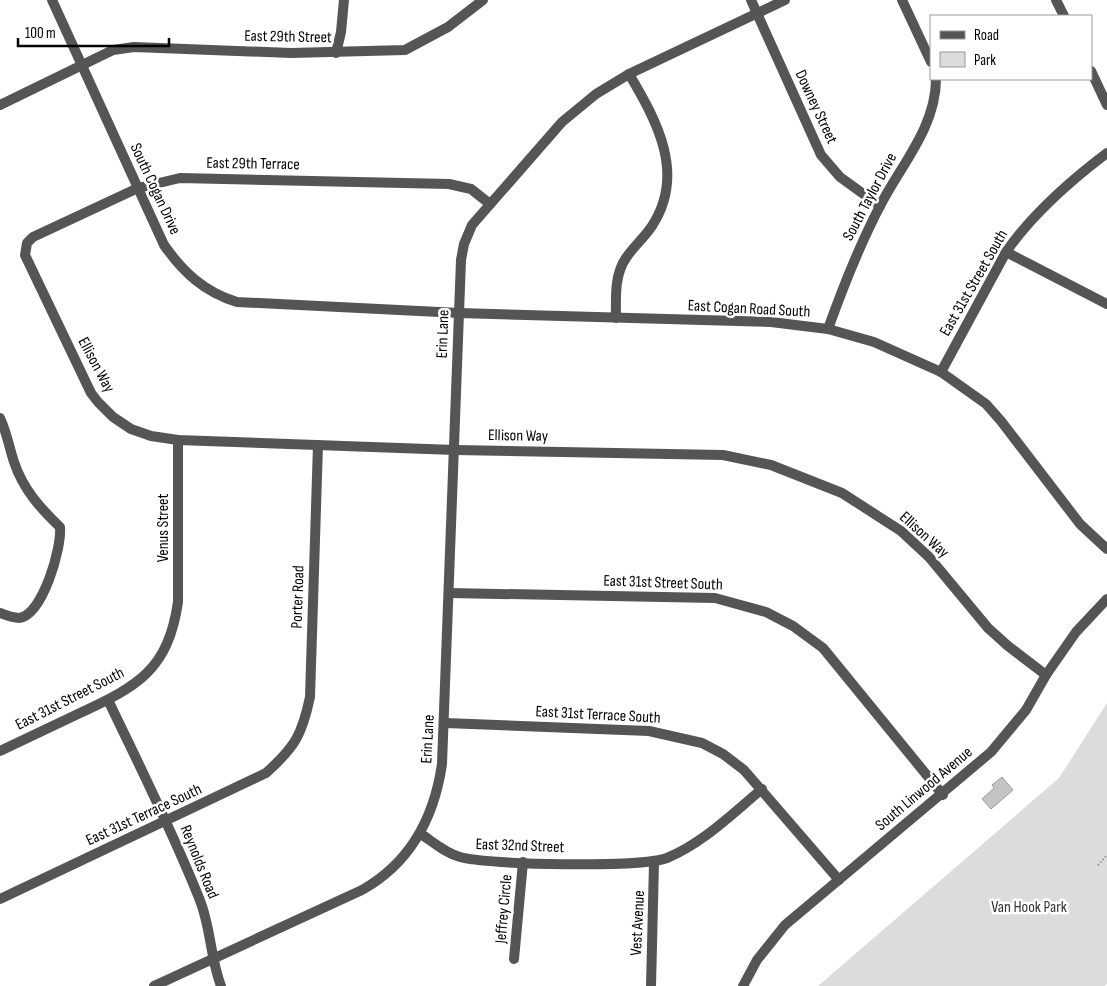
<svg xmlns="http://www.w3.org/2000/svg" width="1107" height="986" font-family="'Sofia Sans Condensed',sans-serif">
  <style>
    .green { fill: #dcdcdc }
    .building { fill: #c4c4c4; stroke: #999 }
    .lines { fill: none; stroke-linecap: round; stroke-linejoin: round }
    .path { stroke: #777; stroke-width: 2; stroke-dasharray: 1 2.5; stroke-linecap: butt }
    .minor { stroke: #555; stroke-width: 10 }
    .labels { text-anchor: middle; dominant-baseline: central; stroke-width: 5; stroke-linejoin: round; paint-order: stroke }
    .street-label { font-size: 16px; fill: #000; stroke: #fff }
    .park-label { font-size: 16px; fill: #333; stroke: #fff }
  </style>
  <rect width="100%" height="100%" fill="#fff"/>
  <path class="green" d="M1107 703V984L1104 986H818L1059 778Z"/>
  <path class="building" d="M1002 777 1013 790 991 809 982 799 994 788 992 785Z"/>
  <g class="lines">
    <path class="path" d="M1098 865 1107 855"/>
    <g class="minor">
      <path d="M52 0 164 245C183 272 204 292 237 302L459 313 771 322 828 329 874 342 941 372 986 404 1001 421 1080 524 1107 549"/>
      <path d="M751 0 821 155 840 177 880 206"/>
      <path d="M902 0 931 62"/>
      <path d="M1056 0 1064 16"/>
      <path d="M336 53 341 32 344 0"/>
      <path d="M1091 71 1107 105"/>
      <path d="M0 105 113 50 134 47 291 53 405 50 448 27 483 0"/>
      <path d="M490 204 471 189 449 184 180 178 138 188 33 237 27 243 25 255 91 393 98 402 113 417 131 429 151 436 178 440 455 450 723 455 771 465 842 493 901 531 929 557 988 628 1008 646 1046 675"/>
      <path d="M1006 252 1107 304"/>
      <path d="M616 318C616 299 614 275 626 258 633 247 644 238 652 226 686 174 657 121 629 74"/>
      <path d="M828 329C843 287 859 246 880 206 901 165 936 127 936 79"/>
      <path d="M941 372 1006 252C1033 213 1070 181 1107 153"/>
      <path d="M0 418C7 433 9 447 14 462 23 489 40 508 60 527 62 547 43 615 19 618 14 618 5 615 0 613"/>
      <path d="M450 593 715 598 766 612 793 626 823 648 943 795"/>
      <path d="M108 700C139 765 172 830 199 898 211 926 210 958 221 986"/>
      <path d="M445 723 649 731 702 743 723 754 744 770 839 880"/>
      <path d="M0 751C27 738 53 726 80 713 138 686 168 670 178 602V440"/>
      <path d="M421 834C433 842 445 853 460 857 488 865 642 868 667 858 703 843 732 814 762 789"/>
      <path d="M0 899 266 773C295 747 302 735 310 697L318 445"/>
      <path d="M514 959 523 862"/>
      <path d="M154 986 362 890C410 863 434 819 442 764L461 260 464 244 472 225 562 122 596 94 629 74 785 0"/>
      <path d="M651 986 654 863"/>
      <path d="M743 986 757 960 785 925 991 752 1026 710 1046 675 1076 632 1107 599"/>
    </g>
  </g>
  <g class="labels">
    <g class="street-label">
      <text transform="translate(288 37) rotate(1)">East 29th Street</text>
      <text transform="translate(816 107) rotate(65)">Downey Street</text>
      <text transform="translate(253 164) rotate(1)">East 29th Terrace</text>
      <text transform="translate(155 189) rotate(65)">South Cogan Drive</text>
      <text transform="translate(870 197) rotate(-62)">South Taylor Drive</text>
      <text transform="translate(974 283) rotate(-60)">East 31st Street South</text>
      <text transform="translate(749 309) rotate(3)">East Cogan Road South</text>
      <text transform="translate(443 334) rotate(-88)">Erin Lane</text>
      <text transform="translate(96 365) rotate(62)">Ellison Way</text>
      <text transform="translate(518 436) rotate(1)">Ellison Way</text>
      <text transform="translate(163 528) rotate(-90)">Venus Street</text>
      <text transform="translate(924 535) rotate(42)">Ellison Way</text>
      <text transform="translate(663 583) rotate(2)">East 31st Street South</text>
      <text transform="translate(298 597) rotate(-88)">Porter Road</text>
      <text transform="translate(70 699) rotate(-27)">East 31st Street South</text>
      <text transform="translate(598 715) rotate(3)">East 31st Terrace South</text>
      <text transform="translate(428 739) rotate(-87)">Erin Lane</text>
      <text transform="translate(924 789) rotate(-40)">South Linwood Avenue</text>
      <text transform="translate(144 815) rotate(-25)">East 31st Terrace South</text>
      <text transform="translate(520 846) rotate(2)">East 32nd Street</text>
      <text transform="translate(199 862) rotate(68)">Reynolds Road</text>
      <text transform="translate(504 909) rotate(-85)">Jeffrey Circle</text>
      <text transform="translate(638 923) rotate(-87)">Vest Avenue</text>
    </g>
    <g class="park-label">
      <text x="1029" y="907">Van Hook Park</text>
    </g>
  </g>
  <rect x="930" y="15" width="162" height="65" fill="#ffffff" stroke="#999999"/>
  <rect x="940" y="31" width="25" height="8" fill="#555555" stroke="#999999"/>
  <text x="974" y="40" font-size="15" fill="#000000">Road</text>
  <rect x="940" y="52" width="25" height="15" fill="#dcdcdc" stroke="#999999"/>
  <text x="974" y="65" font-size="15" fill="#000000">Park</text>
  <path d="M18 38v8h151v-8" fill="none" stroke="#000000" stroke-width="2.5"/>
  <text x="25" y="38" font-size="15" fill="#000000" stroke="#ffffff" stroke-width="4" paint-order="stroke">100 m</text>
</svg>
